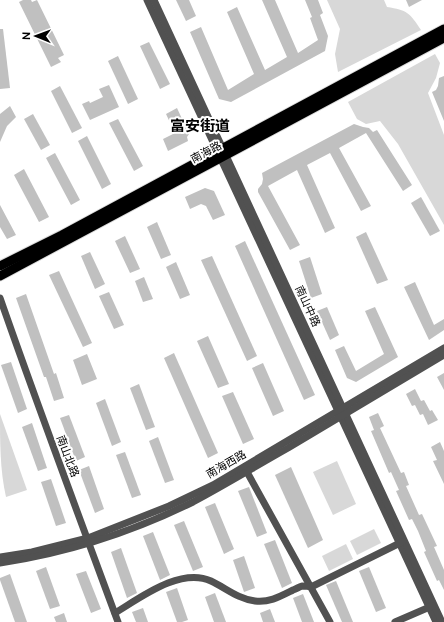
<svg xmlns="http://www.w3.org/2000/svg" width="444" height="622" font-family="'DM Sans','Noto Sans SC',sans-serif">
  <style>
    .green { fill: #d8d8d8 }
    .building { fill: #c0c0c0 }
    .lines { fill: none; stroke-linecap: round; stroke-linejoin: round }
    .major-casing { stroke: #dbdbdb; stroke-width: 11 }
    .minor { stroke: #515151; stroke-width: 7 }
    .major { stroke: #000; stroke-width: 9 }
    .labels { text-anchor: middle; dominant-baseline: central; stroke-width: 4; stroke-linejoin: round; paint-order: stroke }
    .street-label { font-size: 11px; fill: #000; stroke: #fff }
    .district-label { font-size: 15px; font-weight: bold; fill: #000; stroke: #fff }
  </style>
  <rect width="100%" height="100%" fill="#fff"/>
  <g class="green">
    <path d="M327 0H384L387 7C407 10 410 13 421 30L338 72 335 54 340 29Z"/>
    <path d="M435 54 440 63 436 78 428 93 444 135V225L398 144 380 121 366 124 357 119 348 102Z"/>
    <path d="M0 414 27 490 6 497C0 471 0 442 0 414Z"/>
    <path d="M337 461 356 504 333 515 313 472Z"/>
    <path d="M374 529 381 543 357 555 350 541Z"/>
    <path d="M346 544 353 559 329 571 322 556Z"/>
  </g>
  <g class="building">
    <path d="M23 0H31L32 2 37 0 64 55 58 58 61 62 51 67 19 2Z"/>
    <path d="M176 0H189L196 16 186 21Z"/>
    <path d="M262 0H275L298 53 318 40 310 18 312 17 305 0H318L323 13 320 15 328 36 325 51 231 102 219 99 190 32 201 27 228 90 254 74 227 12 237 7 265 70 287 57Z"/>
    <path d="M406 0H422L409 7Z"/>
    <path d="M0 29H3L10 88 0 89Z"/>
    <path d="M149 42 170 84 160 89 140 46Z"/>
    <path d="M118 56 138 99 128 104 108 61Z"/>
    <path d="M444 76V121L432 92 436 90 438 86 439 78Z"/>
    <path d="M109 85 119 107 90 120 82 104 89 101 90 103 103 97 99 89Z"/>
    <path d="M60 86 82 128 72 133 51 91Z"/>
    <path d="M10 106 16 117 7 126 0 142V114Z"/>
    <path d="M177 108 189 134 187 137 188 141 168 151 163 139 175 133 166 114Z"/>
    <path d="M33 114 50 145 41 150 24 119Z"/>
    <path d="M118 119 143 166 134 171 109 123Z"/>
    <path d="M354 124 363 127 369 128 373 132 377 130 412 185 403 191 366 133 339 148 371 206 361 211 330 153 307 165 335 228 325 233 297 170 268 186 300 245 290 250 258 192V189L262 184 263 179 262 173Z"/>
    <path d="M87 136 111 184 102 189 78 141Z"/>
    <path d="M55 153 80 200 71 205 46 158Z"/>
    <path d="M24 169 49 217 39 222 14 175Z"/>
    <path d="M205 188 214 191 225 215 213 220 206 206 201 204 190 209 185 197Z"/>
    <path d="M421 197 440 231 430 236 411 203Z"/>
    <path d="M0 205 16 235 7 239 0 227Z"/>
    <path d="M157 222 171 255 161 259 147 227Z"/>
    <path d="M366 232 388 280 377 284 356 237Z"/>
    <path d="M125 236 140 269 130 273 115 241Z"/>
    <path d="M245 241 315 395 304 400 235 246Z"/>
    <path d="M90 252 105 284 95 289 81 256Z"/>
    <path d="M212 256 257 356 247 361 201 260Z"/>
    <path d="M310 257 322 294 311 298 299 261Z"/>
    <path d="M176 262 190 295 180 299 166 267Z"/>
    <path d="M59 271 92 343 83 347 49 275Z"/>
    <path d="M144 277 153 299 143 302 135 281Z"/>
    <path d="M415 282 434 325 444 319V330L429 340 404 287Z"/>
    <path d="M109 292 124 325 114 329 99 296Z"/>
    <path d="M26 294 54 374 56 373 64 398 54 401 46 377H44L16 298Z"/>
    <path d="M327 307 339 335 330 340 317 311Z"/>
    <path d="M375 307 398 357 356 382 347 378 335 350 344 346 356 371 384 354 365 311Z"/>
    <path d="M208 336 229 384 218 388 197 341Z"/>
    <path d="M174 353 218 453 208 458 164 358Z"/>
    <path d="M87 354 97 379 82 385 73 360Z"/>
    <path d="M11 362 27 409 18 413 1 365Z"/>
    <path d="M263 363 284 411 273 416 252 368Z"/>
    <path d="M444 373V390L437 377Z"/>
    <path d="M139 384 155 427 146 430 130 388Z"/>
    <path d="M415 389 421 401 424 400 430 411 432 410 438 420 428 425 423 414 420 415 415 405 412 406 406 394Z"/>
    <path d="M233 392 254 439 243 444 222 396Z"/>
    <path d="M105 399 121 442 112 446 96 403Z"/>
    <path d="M378 413 384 426 380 428 401 473 404 472 409 485 406 486 419 515 422 514 437 546 434 547 444 570V590L439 580 437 581 424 552 426 551 418 531 412 519 409 520 396 491 399 490 391 472 389 473 371 431 374 430 369 417Z"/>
    <path d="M69 415 85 457 76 461 60 418Z"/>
    <path d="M32 423 47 468 38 471 22 427Z"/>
    <path d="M158 437 174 480 165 483 149 441Z"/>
    <path d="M440 442 444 451V484L433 461 437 460 431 447Z"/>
    <path d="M125 452 141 495 132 498 116 455Z"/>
    <path d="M89 466 104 509 95 513 79 470Z"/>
    <path d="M291 467 323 540 308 548 275 475Z"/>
    <path d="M51 479 66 523 56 526 41 482Z"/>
    <path d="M249 487 267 533 257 537 238 491Z"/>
    <path d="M215 503 234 549 224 554 205 507Z"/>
    <path d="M184 521 203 567 193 571 174 525Z"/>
    <path d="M153 532 170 575 160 580 143 536Z"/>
    <path d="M275 540 292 583 282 588 264 544Z"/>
    <path d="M121 548 137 593 127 598 111 552Z"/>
    <path d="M244 556 255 588 244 592 233 560Z"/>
    <path d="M46 567 60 606 50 609 36 571Z"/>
    <path d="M369 567 386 608 376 612 359 571Z"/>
    <path d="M86 571 101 609 91 613 76 574Z"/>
    <path d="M10 574 27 622H15L0 580V578Z"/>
    <path d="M336 581 353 622H342L326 585Z"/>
    <path d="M177 588 188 620 182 622H177L166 592Z"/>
    <path d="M215 593 226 622H214L205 597Z"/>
    <path d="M303 594 314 622H302L293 598Z"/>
    <path d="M143 608 148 622H136L132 612Z"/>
    <path d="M270 609 275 622H263L260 613Z"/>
    <path d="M64 613 67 622H56L54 617Z"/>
  </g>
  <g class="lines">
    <defs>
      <g id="major">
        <path d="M0 266 62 235 444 29"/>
        <path d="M0 276 444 38"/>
      </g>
    </defs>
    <use href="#major" class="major-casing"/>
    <g class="minor">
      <path d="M147 0 436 622"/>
      <path d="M154 0 442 622"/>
      <path d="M0 298C38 407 78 514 118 622"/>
      <path d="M247 472 330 622"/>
      <path d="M0 557 32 552 88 538 169 506 213 485 444 348"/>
      <path d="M0 563C67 553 132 532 193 502 225 485 256 466 288 448 340 417 392 386 444 355"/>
      <path d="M115 613C140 598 180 567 211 581 226 588 238 599 255 601 269 603 281 596 293 590 296 589 299 587 302 586 304 586 308 586 311 587L402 542"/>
      <path d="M395 622 432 606"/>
    </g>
    <use href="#major" class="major"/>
  </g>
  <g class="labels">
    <g class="street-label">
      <text transform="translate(206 152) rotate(-28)">南海路</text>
      <text transform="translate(308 306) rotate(65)">南山中路</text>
      <text transform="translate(68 456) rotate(69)">南山北路</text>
      <text transform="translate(226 464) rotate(-30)">南海西路</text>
    </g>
    <g class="district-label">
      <text x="200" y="126">富安街道</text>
    </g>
  </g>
  <g transform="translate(36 36) rotate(271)" stroke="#ffffff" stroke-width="3" paint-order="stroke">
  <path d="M0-3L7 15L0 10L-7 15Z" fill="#000000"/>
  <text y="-6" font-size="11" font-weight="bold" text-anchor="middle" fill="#000000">N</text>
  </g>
</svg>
